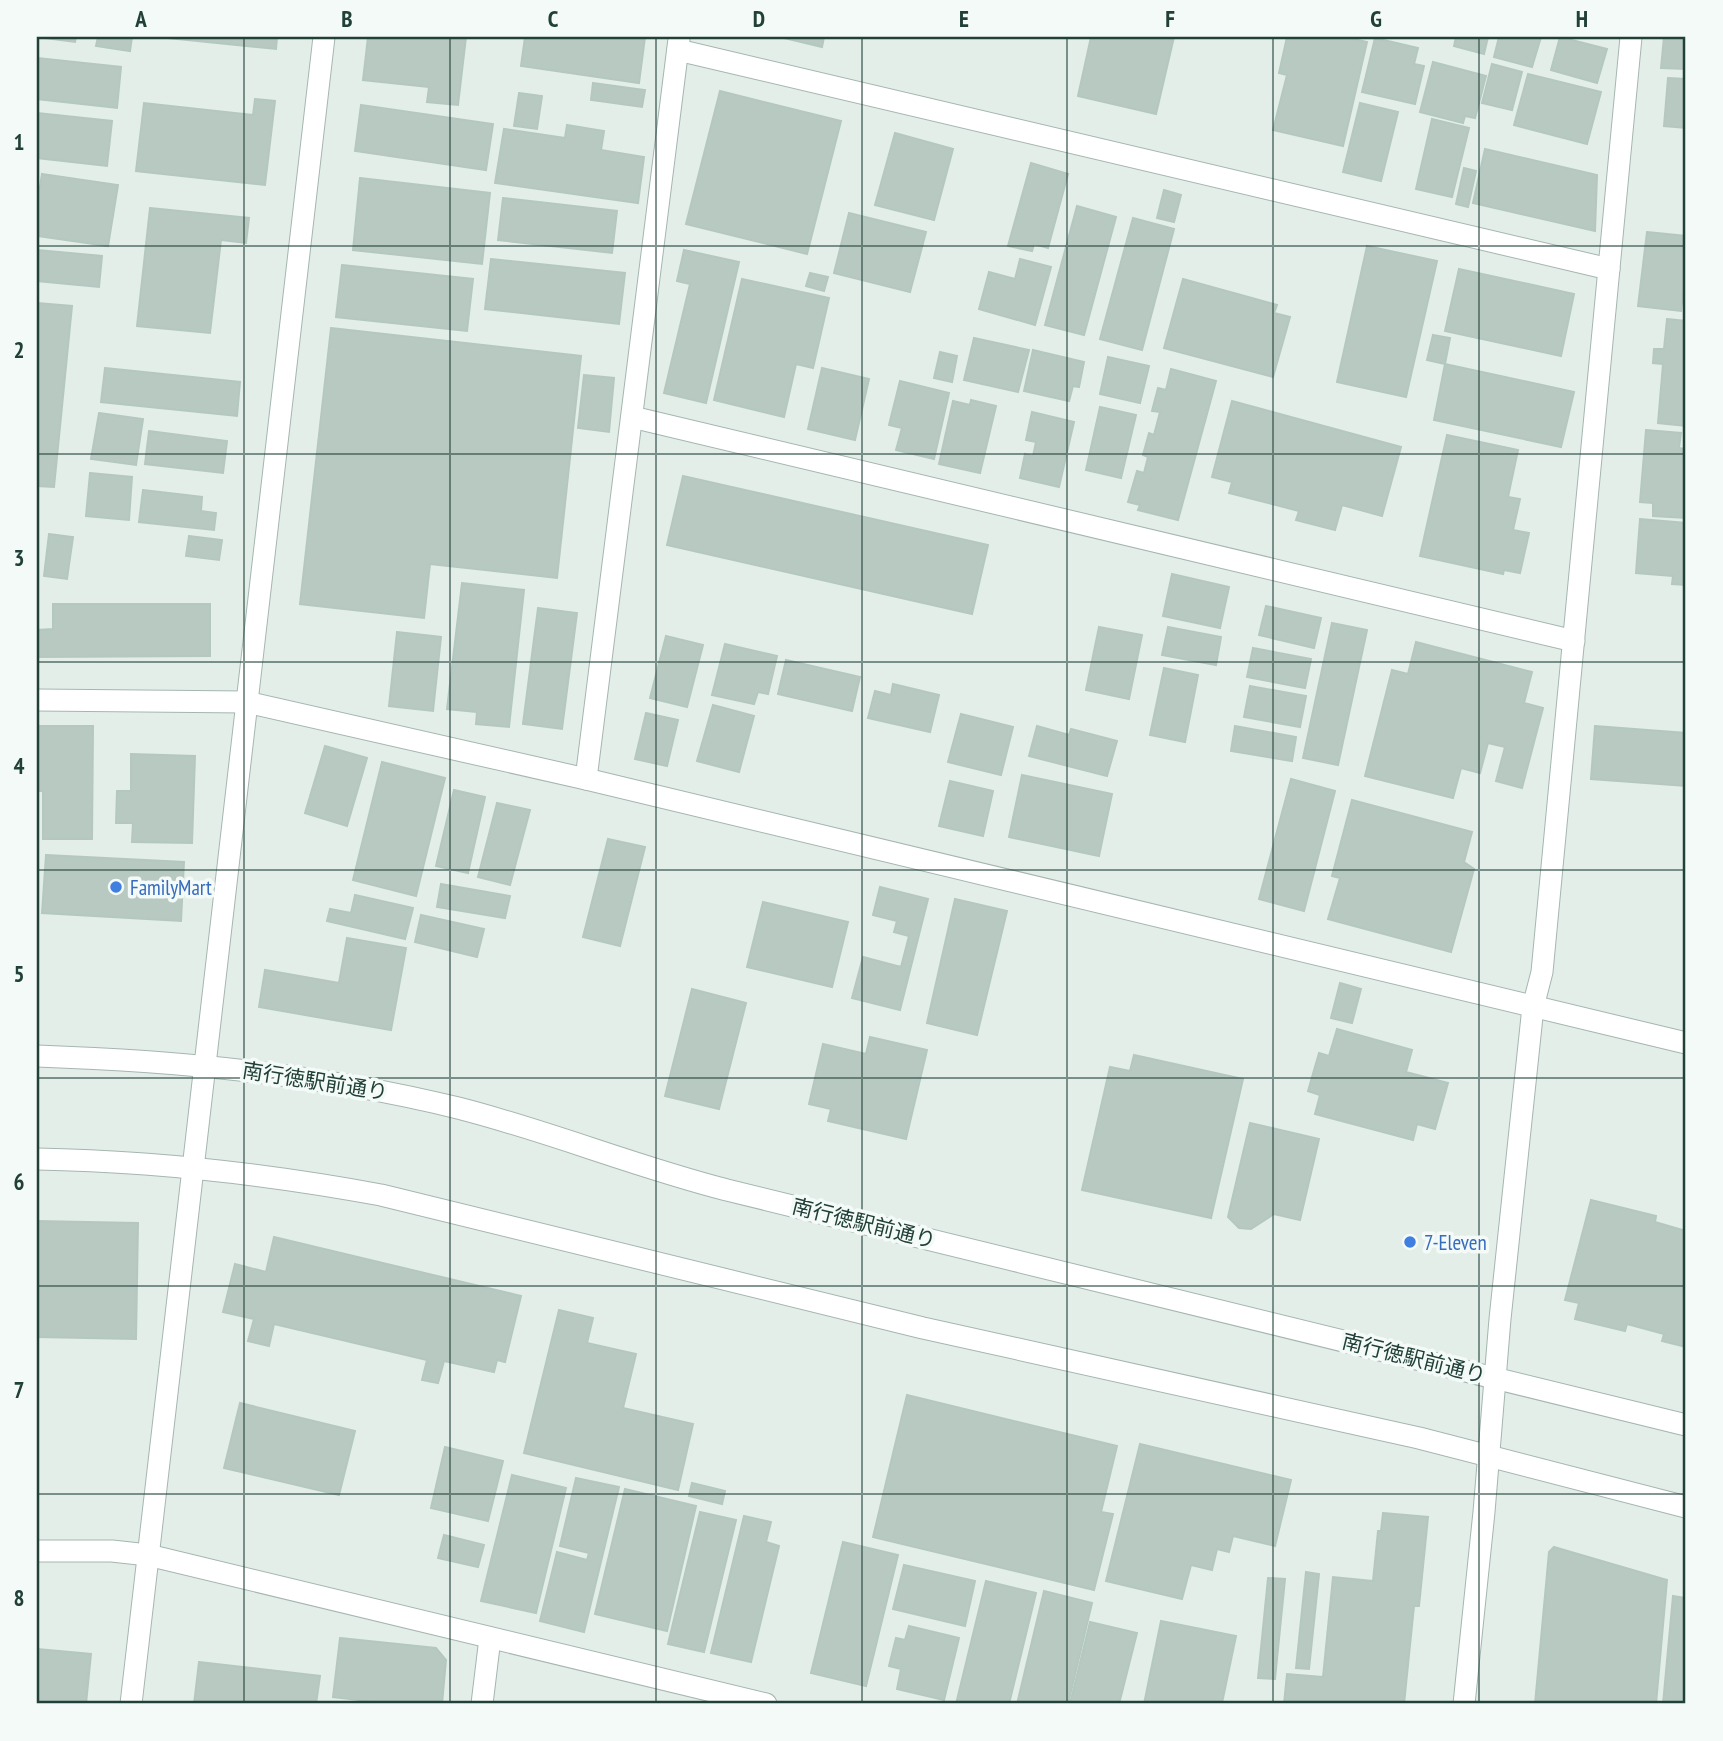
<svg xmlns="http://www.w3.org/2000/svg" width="1723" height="1741" font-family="'PT Sans Narrow','Noto Sans JP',sans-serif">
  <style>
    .building { fill: #b8c9c2; stroke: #b4c8c0; stroke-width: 2 }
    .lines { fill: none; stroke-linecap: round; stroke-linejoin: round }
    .minor-casing { stroke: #a5b6b0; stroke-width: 23 }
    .minor { stroke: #fff; stroke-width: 21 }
    .grid { fill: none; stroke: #214038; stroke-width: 2; stroke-opacity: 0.55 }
    .shop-dot { fill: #3f7fe0; stroke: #f4faf7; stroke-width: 2.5 }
    .labels { text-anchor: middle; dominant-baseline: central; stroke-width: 7; stroke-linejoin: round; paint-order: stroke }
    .shop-label { font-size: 21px; fill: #366cbe; stroke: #f4faf7; text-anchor: start }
    .street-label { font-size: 21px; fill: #214038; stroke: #f4faf7 }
    .neatline { fill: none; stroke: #214038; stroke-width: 2.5 }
    .grid-label { font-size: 23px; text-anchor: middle; font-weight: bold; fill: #214038 }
  </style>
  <rect width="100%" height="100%" fill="#e3eee9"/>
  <g class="building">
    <path d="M37 37H76L75 42Z"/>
    <path d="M98 37H132L130 51 96 46Z"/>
    <path d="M158 37H277L276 49Z"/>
    <path d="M368 37H466L458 105 427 102 429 87 363 80Z"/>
    <path d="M525 37H645L639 83 521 66Z"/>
    <path d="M780 37H824L822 47Z"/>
    <path d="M1091 37H1174L1156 114 1078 96Z"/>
    <path d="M1287 37H1345L1367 42 1343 146 1273 130 1287 75 1279 73Z"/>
    <path d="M1456 37H1488L1484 54 1454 46Z"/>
    <path d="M1499 37H1541L1532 67 1494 57Z"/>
    <path d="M1560 37 1607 49 1597 83 1551 70Z"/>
    <path d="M1664 37H1686V69L1661 68Z"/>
    <path d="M1375 38 1418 48 1414 64 1424 66 1415 104 1362 92Z"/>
    <path d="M37 58 121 67 117 108 37 99Z"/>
    <path d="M1433 62 1486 76 1475 118 1465 116 1463 123 1420 112Z"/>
    <path d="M1492 64 1522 72 1512 110 1482 103Z"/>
    <path d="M1528 74 1601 92 1587 144 1514 125Z"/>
    <path d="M1668 78 1686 79V128L1664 126Z"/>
    <path d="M593 83 645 90 642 107 591 100Z"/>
    <path d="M720 91 841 121 807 254 686 224Z"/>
    <path d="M519 93 542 96 537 129 514 126Z"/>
    <path d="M255 99 275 101 265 185 136 171 144 103 253 115Z"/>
    <path d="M1360 103 1398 112 1381 181 1343 172Z"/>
    <path d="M361 105 493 124 486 170 355 151Z"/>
    <path d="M37 113 112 121 107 166 37 158Z"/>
    <path d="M1432 119 1469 128 1452 197 1416 189Z"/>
    <path d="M567 125 604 131 601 150 644 157 638 203 495 183 504 129 565 138Z"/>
    <path d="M895 133 953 149 934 220 875 205Z"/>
    <path d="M1485 149 1597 175 1595 231 1473 203Z"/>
    <path d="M1031 163 1068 174 1048 248 1034 244 1032 251 1008 246Z"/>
    <path d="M1464 168 1476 171 1468 207 1456 204Z"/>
    <path d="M42 174 118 185 108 246 37 236V187H40Z"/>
    <path d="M360 178 490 193 482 264 353 250Z"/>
    <path d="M1164 190 1181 195 1174 222 1157 218Z"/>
    <path d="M503 198 617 211 612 253 498 240Z"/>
    <path d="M1077 206 1116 217 1084 335 1045 325Z"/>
    <path d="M150 208 249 218 246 243 221 240 210 333 137 326Z"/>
    <path d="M849 213 926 232 910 292 834 273Z"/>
    <path d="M1133 218 1174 229 1142 350 1100 339Z"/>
    <path d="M1647 232 1686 236V266L1681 311 1638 306Z"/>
    <path d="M1367 246 1437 261 1406 397 1337 382Z"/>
    <path d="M37 250 102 256 99 287 37 281Z"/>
    <path d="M684 250 739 262 706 403 664 393 690 284 677 281Z"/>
    <path d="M491 259 625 273 619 324 485 309Z"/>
    <path d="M1020 259 1051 267 1035 325 979 309 989 272 1015 279Z"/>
    <path d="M342 265 473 279 467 331 336 317Z"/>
    <path d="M1459 269 1574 294 1561 356 1445 331Z"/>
    <path d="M810 273 828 277 824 291 806 286Z"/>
    <path d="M742 279 829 298 813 368 796 364 784 417 714 400Z"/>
    <path d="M1183 279 1277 305 1274 313 1290 317 1273 377 1164 348Z"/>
    <path d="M37 303 72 306 54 487 37 486Z"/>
    <path d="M1667 319 1686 321V426L1658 423 1663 364 1653 363 1654 349H1664Z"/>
    <path d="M331 328 581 356 557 578 430 564 424 618 300 604Z"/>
    <path d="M1433 335 1450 338 1445 364 1427 360Z"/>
    <path d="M974 338 1029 350 1018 392 964 380Z"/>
    <path d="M1033 350 1084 362 1079 387 1073 386 1069 401 1024 391Z"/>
    <path d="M940 352 957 356 952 382 934 378Z"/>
    <path d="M1108 357 1149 366 1140 403 1100 394Z"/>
    <path d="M1445 364 1574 392 1561 447 1434 420Z"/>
    <path d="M105 368 240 382 237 416 101 402Z"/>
    <path d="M822 368 869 379 855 440 808 429Z"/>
    <path d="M1171 369 1216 381 1178 520 1138 510 1140 505 1128 502 1137 471 1144 473 1148 457 1143 455 1149 433 1154 435 1160 412 1152 411 1158 388 1166 390Z"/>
    <path d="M584 375 614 378 609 432 578 428Z"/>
    <path d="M900 381 949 393 934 459 896 450 902 428 889 425Z"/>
    <path d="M971 400 996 406 980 473 939 464 953 401 970 405Z"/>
    <path d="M1232 401 1401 447 1382 516 1342 505 1335 530 1296 520 1299 511 1229 493 1232 482 1212 477Z"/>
    <path d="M1100 407 1136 415 1121 478 1086 470Z"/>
    <path d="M1032 412 1074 422 1059 487 1020 478 1025 454 1033 456 1036 442 1026 440Z"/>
    <path d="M99 413 143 419 136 465 91 459Z"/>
    <path d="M1646 430 1681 433 1679 448 1686 449V518L1653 516V503L1640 502Z"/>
    <path d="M149 431 227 441 223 473 145 464Z"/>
    <path d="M1447 435 1518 450 1508 497 1520 499 1513 530 1529 533 1520 573 1504 570 1503 574 1420 556Z"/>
    <path d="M90 473 132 477 129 520 86 516Z"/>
    <path d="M683 476 988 545 972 614 667 545Z"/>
    <path d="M143 490 202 497 201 511 216 513 214 530 139 522Z"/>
    <path d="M1640 519 1686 523V585L1672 584 1673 576 1636 573Z"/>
    <path d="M49 534 73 537 67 579 44 576Z"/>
    <path d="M189 536 222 540 219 560 186 556Z"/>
    <path d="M1172 574 1229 587 1220 628 1163 616Z"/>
    <path d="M462 583 524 590 509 727 476 724 477 712 447 709Z"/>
    <path d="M53 604H210V656L37 657V630L53 629Z"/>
    <path d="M1266 606 1321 618 1314 648 1259 635Z"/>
    <path d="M538 608 577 613 562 729 523 724Z"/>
    <path d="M1332 623 1367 630 1338 765 1303 758Z"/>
    <path d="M1099 627 1142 635 1129 699 1086 690Z"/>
    <path d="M1168 627 1221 637 1216 665 1162 655Z"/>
    <path d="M397 632 441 637 433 711 389 706Z"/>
    <path d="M666 636 703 645 687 707 650 698Z"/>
    <path d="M1416 642 1532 672 1524 703 1543 708 1522 788 1496 781 1505 747 1488 743 1480 773 1461 768 1453 798 1365 776 1392 670 1408 674Z"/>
    <path d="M725 644 777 656 768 694 758 692 754 704 712 695Z"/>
    <path d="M1253 648 1311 659 1305 688 1247 677Z"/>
    <path d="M786 660 860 677 852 711 778 694Z"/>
    <path d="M1164 668 1198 675 1185 742 1150 735Z"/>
    <path d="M893 684 939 695 930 732 868 718 875 691 891 695Z"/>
    <path d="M1250 686 1306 696 1300 727 1244 717Z"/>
    <path d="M713 705 754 716 739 772 697 761Z"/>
    <path d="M646 713 678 720 667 766 635 759Z"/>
    <path d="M961 714 1013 727 1001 775 948 762Z"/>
    <path d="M37 726H93L92 839H43V791H37Z"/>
    <path d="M1037 726 1069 735 1071 729 1117 741 1107 776 1029 756Z"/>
    <path d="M1235 726 1296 737 1292 761 1231 751Z"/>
    <path d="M1595 726 1686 733V786L1591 779Z"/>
    <path d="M325 746 367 758 347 826 305 813Z"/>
    <path d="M131 754 195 756 192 843 132 842 133 823H116L117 791H131Z"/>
    <path d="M382 762 445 778 416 896 353 880Z"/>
    <path d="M1022 775 1112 794 1099 856 1009 837Z"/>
    <path d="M1291 779 1335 791 1304 911 1259 899Z"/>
    <path d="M950 781 993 791 983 836 939 826Z"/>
    <path d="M454 790 485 797 468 873 436 866Z"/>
    <path d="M1352 800 1472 832 1464 862 1474 869 1451 952 1328 919 1340 878 1332 876Z"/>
    <path d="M497 803 530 810 510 885 478 877Z"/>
    <path d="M608 839 645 847 620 946 583 937Z"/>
    <path d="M46 855 184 862 181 921 42 913Z"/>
    <path d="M441 884 510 896 505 918 437 907Z"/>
    <path d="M880 887 928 899 900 1010 852 998 863 957 901 967 909 936 894 932 897 921 873 915Z"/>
    <path d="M355 895 413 908 405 939 327 921 330 909 351 913Z"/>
    <path d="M955 899 1007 911 977 1035 927 1023Z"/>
    <path d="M763 902 848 922 832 987 747 967Z"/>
    <path d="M421 915 484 929 477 957 415 942Z"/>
    <path d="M347 938 406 948 391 1030 259 1007 265 970 339 983Z"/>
    <path d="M1340 983 1361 989 1352 1023 1331 1018Z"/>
    <path d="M692 989 746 1003 719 1109 665 1096Z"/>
    <path d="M1337 1029 1412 1050 1406 1072 1448 1083 1435 1129 1417 1124 1413 1140 1315 1114 1320 1095 1308 1091 1319 1053 1329 1056Z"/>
    <path d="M870 1037 927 1050 906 1139 828 1121 831 1109 809 1104 823 1044 866 1054Z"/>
    <path d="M1134 1055 1243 1079 1211 1218 1082 1190 1110 1067 1130 1071Z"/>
    <path d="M1250 1123 1319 1139 1300 1220 1274 1214 1251 1229 1239 1228 1228 1217Z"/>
    <path d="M1591 1200 1656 1216 1655 1222 1686 1231V1347L1662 1341 1664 1334 1627 1324 1625 1331 1575 1319 1579 1303 1565 1300Z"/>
    <path d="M37 1221 138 1223 136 1339 37 1337Z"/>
    <path d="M274 1237 521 1296 505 1362 497 1360 494 1372 444 1361 438 1383 422 1380 427 1360 274 1324 269 1346 248 1341 254 1319 223 1312 235 1264 266 1272Z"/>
    <path d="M559 1310 593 1318 587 1343 636 1354 623 1408 693 1424 678 1490 524 1453Z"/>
    <path d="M907 1395 1117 1446 1101 1512 1113 1514 1094 1590 873 1537Z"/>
    <path d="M240 1403 355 1431 339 1495 224 1468Z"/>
    <path d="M1140 1444 1291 1480 1275 1546 1233 1536 1229 1552 1217 1549 1212 1570 1191 1565 1182 1599 1106 1581Z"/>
    <path d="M445 1447 503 1461 488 1521 431 1508Z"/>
    <path d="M512 1475 566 1488 536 1613 481 1601Z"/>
    <path d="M576 1478 619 1487 584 1632 540 1621 557 1552 587 1560 589 1553 560 1546Z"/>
    <path d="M692 1483 725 1491 722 1504 689 1496Z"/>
    <path d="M625 1489 696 1506 667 1631 595 1614Z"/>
    <path d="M700 1512 736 1520 704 1652 668 1644Z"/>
    <path d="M1383 1513 1428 1517 1419 1606H1414L1404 1704H1284L1287 1674 1323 1677 1333 1577 1373 1581 1378 1531H1381Z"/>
    <path d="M744 1516 771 1522 766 1542 779 1546 751 1662 711 1653Z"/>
    <path d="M444 1535 484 1545 478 1567 438 1558Z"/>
    <path d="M843 1542 898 1555 866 1686 811 1673Z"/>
    <path d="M1554 1547 1667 1580 1656 1704H1535L1549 1552Z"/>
    <path d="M904 1565 975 1581 965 1626 893 1609Z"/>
    <path d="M1306 1572 1319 1574 1309 1669 1296 1668Z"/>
    <path d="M1268 1578 1285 1579 1275 1679 1258 1678Z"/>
    <path d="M986 1581 1036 1593 1009 1704H956Z"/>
    <path d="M1044 1591 1092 1603 1068 1704H1017Z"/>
    <path d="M1673 1596 1686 1598V1704H1663Z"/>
    <path d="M1161 1621 1236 1636 1222 1703 1227 1704H1144Z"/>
    <path d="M1090 1622 1137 1633 1119 1704H1070Z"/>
    <path d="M909 1626 959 1638 944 1700 897 1689 901 1669 889 1666 896 1638 905 1640Z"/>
    <path d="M340 1638 436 1648 446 1660 442 1704H395L333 1697Z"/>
    <path d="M37 1649 91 1654 86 1704H37Z"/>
    <path d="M199 1662 320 1676 316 1704H194Z"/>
  </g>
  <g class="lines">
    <defs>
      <g id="minor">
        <path d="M678 50 1609 269"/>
        <path d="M632 417 1574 641"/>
        <path d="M37 700 246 702 586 779 1686 1043"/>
        <path d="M586 779 679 39"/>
        <path d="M37 1056C179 1061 320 1074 458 1108 549 1131 636 1167 727 1190 1047 1268 1367 1346 1686 1425"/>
        <path d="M37 1159C153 1161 267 1174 381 1195L923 1328 1419 1438 1686 1507"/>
        <path d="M37 1551H112L148 1555 766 1704"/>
        <path d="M131 1704 324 37"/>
        <path d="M482 1704 490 1638"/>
        <path d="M1464 1704 1484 1512 1500 1319 1533 1007 1542 972 1631 37"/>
      </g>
    </defs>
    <use href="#minor" class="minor-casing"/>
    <use href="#minor" class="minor"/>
  </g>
  <path class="grid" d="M244 37V1704M450 37V1704M656 37V1704M862 37V1704M1067 37V1704M1273 37V1704M1479 37V1704M37 246H1686M37 454H1686M37 662H1686M37 870H1686M37 1078H1686M37 1286H1686M37 1494H1686"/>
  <g class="shop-dot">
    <circle cx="116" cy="887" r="7"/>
    <circle cx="1410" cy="1242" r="7"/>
  </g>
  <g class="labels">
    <g class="shop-label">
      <text x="130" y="887">FamilyMart</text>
      <text x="1424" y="1242">7-Eleven</text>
    </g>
    <g class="street-label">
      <text transform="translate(315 1081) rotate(9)">南行徳駅前通り</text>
      <text transform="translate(864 1223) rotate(14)">南行徳駅前通り</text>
      <text transform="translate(1414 1358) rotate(14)">南行徳駅前通り</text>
    </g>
  </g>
  <rect width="1723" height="1741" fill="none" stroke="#f4faf7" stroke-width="77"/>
  <rect x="38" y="38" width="1646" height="1664" class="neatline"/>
  <g class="grid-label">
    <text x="141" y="27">A</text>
    <text x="347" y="27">B</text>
    <text x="553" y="27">C</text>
    <text x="759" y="27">D</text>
    <text x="964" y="27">E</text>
    <text x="1170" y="27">F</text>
    <text x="1376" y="27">G</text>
    <text x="1582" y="27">H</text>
    <text x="19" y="150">1</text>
    <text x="19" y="358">2</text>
    <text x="19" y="566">3</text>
    <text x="19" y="774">4</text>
    <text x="19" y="982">5</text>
    <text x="19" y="1190">6</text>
    <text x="19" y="1398">7</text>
    <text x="19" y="1606">8</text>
  </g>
</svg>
